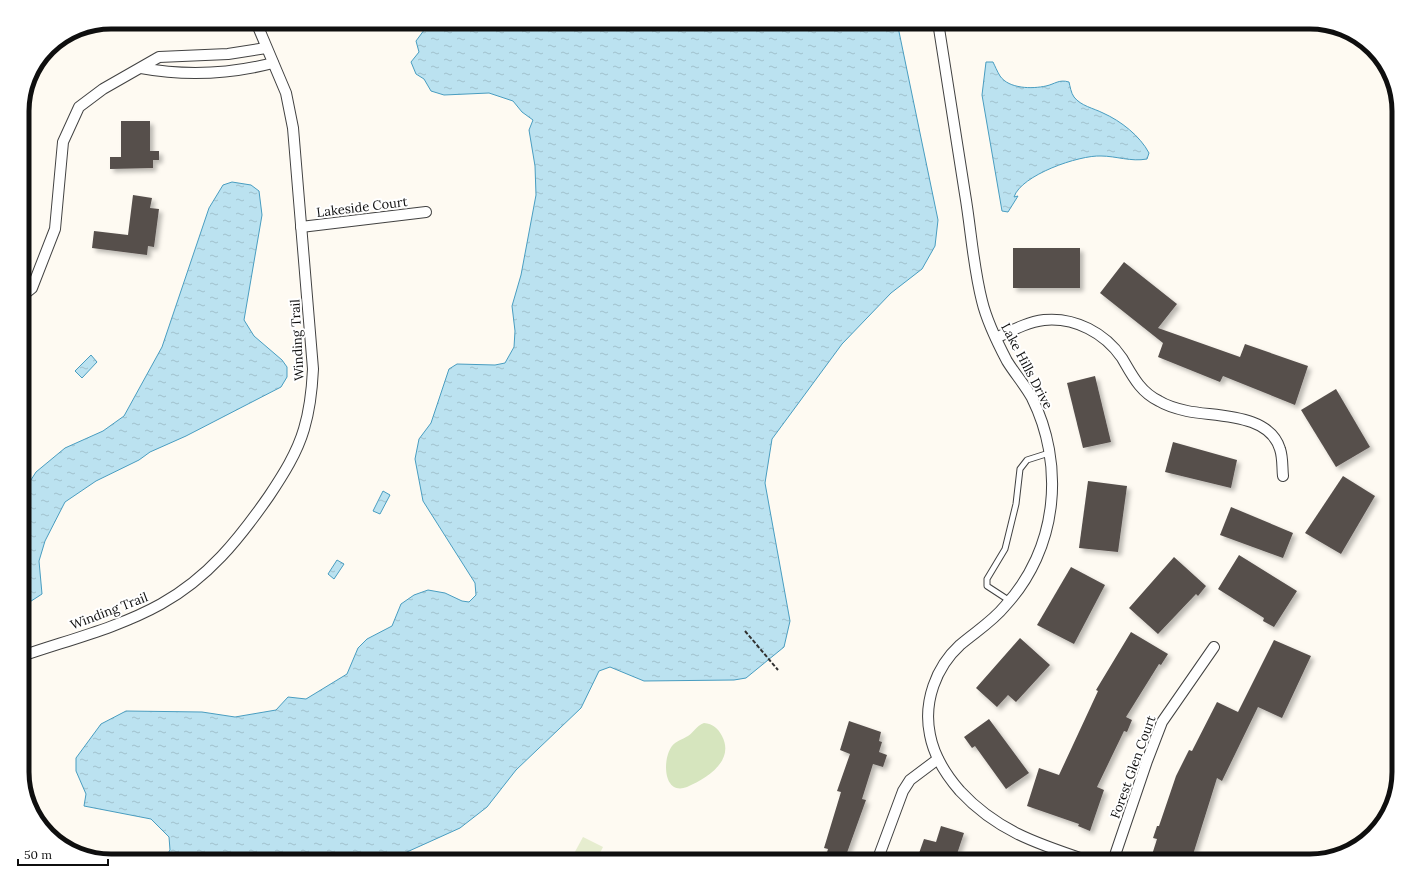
<svg xmlns="http://www.w3.org/2000/svg" width="1421" height="883" font-family="Lora,serif">
  <style>
    .park { fill: #d6e5be }
    .pitch { fill: #e6edcf }
    .water { fill: url(#water-ripples); stroke: #499dc0 }
    .building { fill: #564f4c; filter: url(#shadow) }
    .lines { fill: none; stroke-linecap: round; stroke-linejoin: round }
    .service-casing { stroke: #424242; stroke-width: 7 }
    .minor-casing { stroke: #424242; stroke-width: 12 }
    .path { stroke: #313131; stroke-width: 2; stroke-dasharray: 4 2; stroke-linecap: butt }
    .service { stroke: #fff; stroke-width: 5 }
    .minor { stroke: #fff; stroke-width: 10 }
    .labels { text-anchor: middle; dominant-baseline: central; stroke-width: 4; stroke-linejoin: round; paint-order: stroke }
    .street-label { font-size: 13px; fill: #0f0f0f; stroke: #fff }
    .rim { fill: none; stroke: #0f0f0f; stroke-width: 5 }
  </style>
  <defs>
    <pattern id="water-ripples" width="26" height="14" patternUnits="userSpaceOnUse"><rect width="26" height="14" fill="#bbe2f0"/><path d="M2 4q2-2 4 0t4 0M15 11q2-2 4 0t4 0" fill="none" stroke="#a0c1cd"/></pattern>
    <filter id="shadow"><feDropShadow dx="3.5" dy="3.5" stdDeviation="2" flood-color="#0004"/></filter>
  </defs>
  <rect width="100%" height="100%" fill="#fefaf2"/>
  <path class="park" d="M704 723C713 724 718 728 722 736 735 761 707 778 687 787 663 796 662 759 672 746 676 741 683 739 688 736 694 732 696 726 704 723Z"/>
  <path class="pitch" d="M583 837 603 847 596 861H570Z"/>
  <g class="water">
    <path d="M430 22H897L938 220 935 246 922 269 891 293 842 344 772 439 765 483 790 621 784 647 746 678 734 680 644 681 610 667 599 671 581 708 516 770 487 807 460 828 387 861H163L170 850 169 837 151 819 84 806 86 794 76 771V758L101 724 126 711 202 712 235 717 276 710 288 697 306 699 347 674 358 648 367 639 392 626 401 604 414 595 428 590 445 593 462 601 469 602 476 595 475 583 423 501 415 459 419 439 431 423 449 369 457 364 495 365 505 363 514 347 515 331 512 306 521 275 536 195 535 166 529 130 533 120 522 112 513 101 489 93 444 95 431 91 424 79 416 74 411 62 419 52 416 41Z"/>
    <path d="M986 62H993C995 66 997 71 1000 76 1009 89 1032 89 1046 86 1055 84 1059 79 1069 82 1070 86 1071 93 1074 97 1081 106 1093 108 1103 113 1121 121 1140 136 1149 153L1147 159C1131 162 1116 156 1101 156 1079 155 1021 175 1014 197L1018 196 1008 212 1002 211 982 95Z"/>
    <path d="M232 182 251 185 259 191 262 215 244 320 254 336 282 360 287 367V377L281 387 186 436 150 452 139 460 96 481 65 502 45 541 39 561 42 594 22 607V494L36 472 65 448 103 431 124 416 162 347 209 208 223 185Z"/>
    <path d="M91 355 97 362 82 378 75 371Z"/>
    <path d="M383 491 390 495 380 514 373 511Z"/>
    <path d="M337 560 344 564 334 579 328 574Z"/>
    <path d="M718 853 731 857 733 861H701Z"/>
  </g>
  <g class="building">
    <path d="M121 121H150V151H159V160H153V168L110 169V157H121Z"/>
    <path d="M133 195 152 198 150 208 159 209 154 247 148 246 147 255 92 248 94 231 128 235Z"/>
    <rect x="1013" y="248" width="67" height="40"/>
    <path d="M1124 262 1177 304 1158 328 1240 357 1245 344 1308 366 1295 405 1223 376 1220 382 1158 357 1163 343 1100 293Z"/>
    <path d="M1095 376 1111 442 1083 448 1067 383Z"/>
    <path d="M1336 389 1370 447 1336 467 1301 410Z"/>
    <path d="M1173 442 1237 460 1231 488 1165 472Z"/>
    <path d="M1343 476 1375 496 1341 554 1305 533Z"/>
    <path d="M1088 481 1127 486 1118 552 1079 548Z"/>
    <path d="M1231 507 1293 533 1283 558 1220 535Z"/>
    <path d="M1239 555 1297 591 1274 627 1263 621 1264 618 1218 589Z"/>
    <path d="M1174 557 1206 586 1198 596 1196 594 1158 634 1129 608Z"/>
    <path d="M1071 567 1105 585 1074 644 1037 625Z"/>
    <path d="M1131 632 1168 654 1161 665 1159 664 1126 717 1132 720 1127 732 1124 731 1097 787 1104 790 1090 831 1078 826 1079 824 1027 806 1039 768 1059 775 1098 691 1096 690Z"/>
    <path d="M1020 638 1050 665 1016 702 1008 695 997 707 976 688Z"/>
    <path d="M1274 640 1311 656 1282 718 1258 707 1222 781 1217 778 1191 861H1150L1157 839 1153 838 1157 826H1159L1176 776 1189 750 1192 751 1217 702 1238 712Z"/>
    <path d="M989 719 1029 773 1006 789 975 746 972 748 964 737Z"/>
    <path d="M849 721 881 732 879 741 882 742 879 752 887 755 883 767 873 764 862 799 866 800 844 861H832L825 859 828 849 824 848 841 792 837 791 850 754 840 750Z"/>
    <path d="M941 826 964 833 956 857 955 856 953 861H942L934 859 933 861 917 859 924 839 936 842Z"/>
  </g>
  <g class="lines">
    <defs>
      <path id="service" d="M1010 601 987 586V579L1005 549 1016 504 1020 469 1027 460 1049 453"/>
      <g id="minor">
        <path d="M938 22C947 79 956 136 965 194 971 229 973 266 982 301 987 322 997 342 1007 361 1015 374 1025 385 1032 398 1048 430 1055 468 1051 504 1047 542 1031 578 1005 606 992 622 975 632 960 645 936 667 923 702 930 735 934 756 946 775 960 791 997 831 1038 844 1089 861"/>
        <path d="M141 68C184 76 230 74 273 63"/>
        <path d="M301 227 426 212"/>
        <path d="M22 296 32 288 55 229 63 142 79 107 103 89 159 57 228 54 266 48"/>
        <path d="M996 338C1011 331 1027 322 1044 320 1075 317 1105 333 1122 358 1132 375 1140 392 1159 401 1167 406 1178 409 1187 411 1216 417 1269 413 1280 449 1283 458 1282 467 1283 476"/>
        <path d="M22 656C68 640 118 628 161 604 208 578 239 539 269 496 283 475 297 453 304 429 310 409 312 390 313 369L293 128 286 93 256 22"/>
        <path d="M877 861 903 791 910 780 938 759"/>
        <path d="M1113 861 1147 761 1162 722 1214 647"/>
      </g>
    </defs>
    <use href="#service" class="service-casing"/>
    <use href="#minor" class="minor-casing"/>
    <path class="path" d="M745 631 778 670"/>
    <use href="#service" class="service"/>
    <use href="#minor" class="minor"/>
  </g>
  <g class="labels">
    <g class="street-label">
      <text transform="translate(362 207) rotate(-7)">Lakeside Court</text>
      <text transform="translate(297 340) rotate(-93)">Winding Trail</text>
      <text transform="translate(1027 366) rotate(62)">Lake Hills Drive</text>
      <text transform="translate(109 611) rotate(-21)">Winding Trail</text>
      <text transform="translate(1133 767) rotate(-70)">Forest Glen Court</text>
    </g>
  </g>
  <path d="M0 0H1421V883H0ZM111 29H1310A82 82 0 0 1 1392 111V772A82 82 0 0 1 1310 854H111A82 82 0 0 1 29 772V111A82 82 0 0 1 111 29Z" fill="#fff" fill-rule="evenodd"/>
  <path class="rim" d="M111 29H1310A82 82 0 0 1 1392 111V772A82 82 0 0 1 1310 854H111A82 82 0 0 1 29 772V111A82 82 0 0 1 111 29Z"/>
  <path d="M18 859v6h90v-6" fill="none" stroke="#0f0f0f" stroke-width="2"/>
  <text x="24" y="859" font-size="12" fill="#0f0f0f" stroke="#ffffff" stroke-width="3" paint-order="stroke">50 m</text>
</svg>
